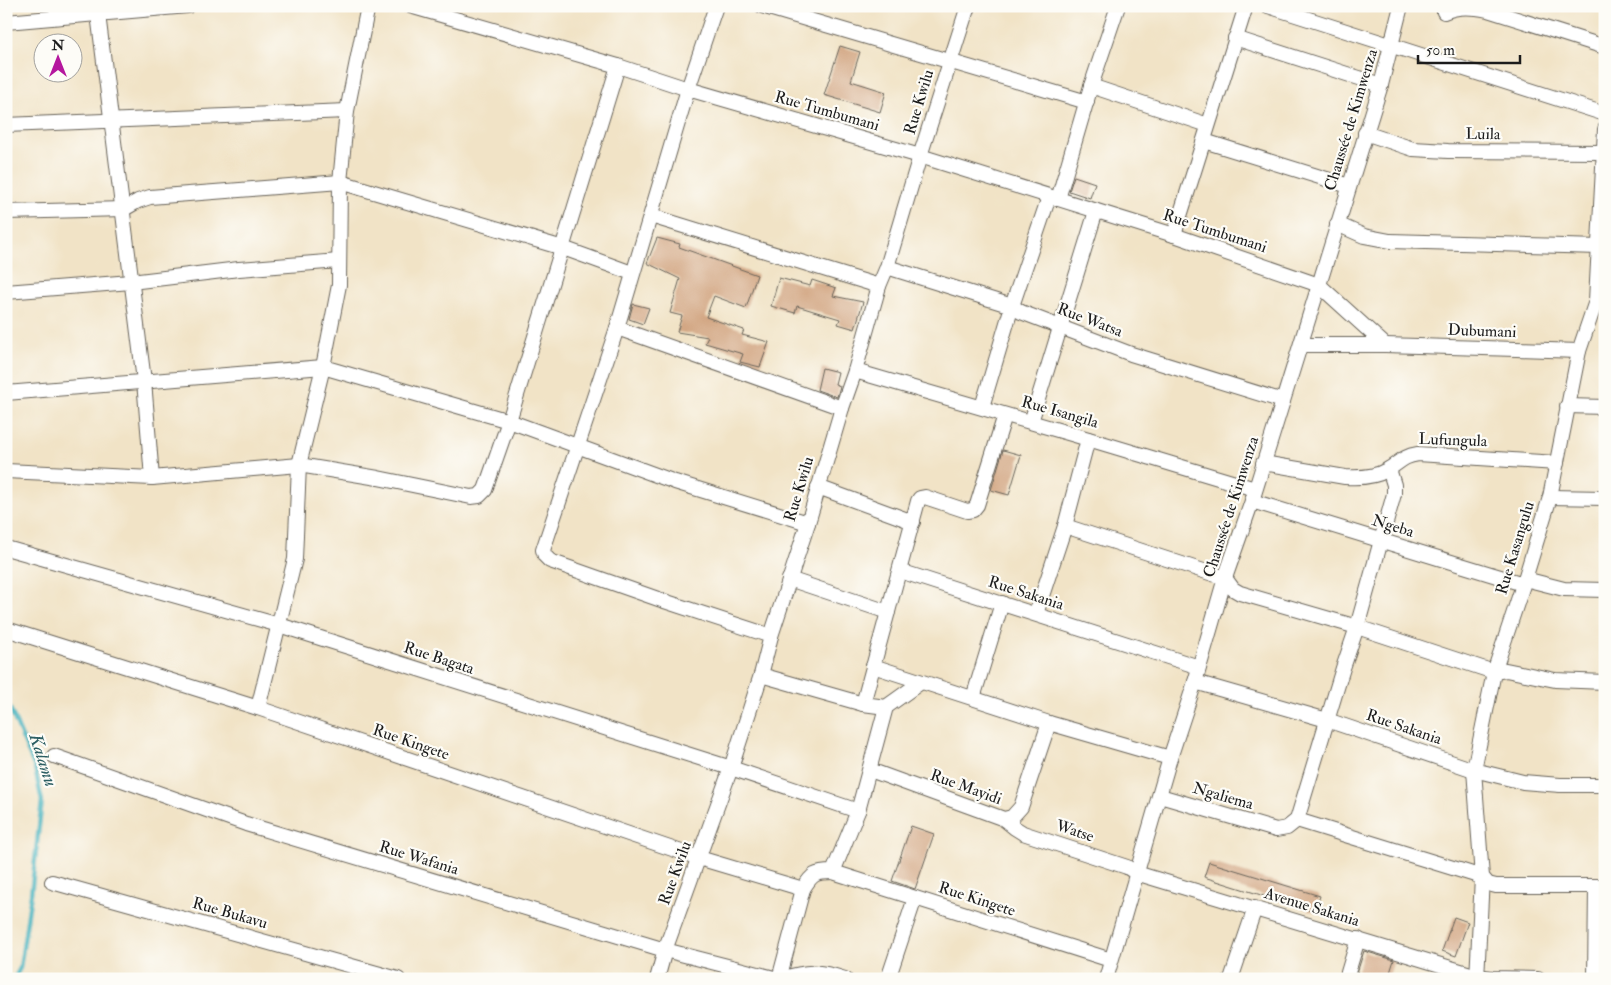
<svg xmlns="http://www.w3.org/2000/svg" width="1611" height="985" font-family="'IM FELL Double Pica',serif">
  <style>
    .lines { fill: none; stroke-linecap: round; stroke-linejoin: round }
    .stream { stroke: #41b0bc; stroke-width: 4.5 }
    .building { fill: #d3a784 }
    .minor-casing { stroke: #676258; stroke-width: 16 }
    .minor { stroke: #fff; stroke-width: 14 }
    .labels { text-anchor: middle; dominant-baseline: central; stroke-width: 4.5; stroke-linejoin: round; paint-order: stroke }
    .street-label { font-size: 16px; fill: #1c1c1c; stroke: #fdfcf7 }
    .water-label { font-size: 18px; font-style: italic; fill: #2d5f64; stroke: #fdfcf7 }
  </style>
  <rect width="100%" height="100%" fill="#fdfcf7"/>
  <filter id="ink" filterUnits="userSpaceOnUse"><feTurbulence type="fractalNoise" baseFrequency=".02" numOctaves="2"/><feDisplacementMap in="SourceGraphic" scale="10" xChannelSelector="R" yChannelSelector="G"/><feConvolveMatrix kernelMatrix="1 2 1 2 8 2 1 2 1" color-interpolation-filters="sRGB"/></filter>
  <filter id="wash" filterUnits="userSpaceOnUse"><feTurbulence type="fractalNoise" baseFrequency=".0096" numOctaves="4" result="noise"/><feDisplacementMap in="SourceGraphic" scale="20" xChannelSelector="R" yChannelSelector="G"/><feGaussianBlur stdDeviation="1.12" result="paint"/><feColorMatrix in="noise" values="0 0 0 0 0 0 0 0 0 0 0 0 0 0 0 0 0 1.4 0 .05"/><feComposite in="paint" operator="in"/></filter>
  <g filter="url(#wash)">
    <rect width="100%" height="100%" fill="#f1e3c6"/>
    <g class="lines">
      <path class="stream" d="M6 699 35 768 42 801 31 894 20 968 14 979"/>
    </g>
    <g id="blocks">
      <g class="building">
        <path d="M840 46 860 52 851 81 886 92 880 112 824 95Z"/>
        <path d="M1074 176 1095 183 1090 198 1069 191Z"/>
        <path d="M657 238 680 244 679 247 757 275 746 308 714 296 706 317 744 330 742 335 769 342 760 367 740 362 743 354 705 343 708 337 677 332 682 316 670 313 680 279 647 263Z"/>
        <path d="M779 278 810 286 812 280 836 288 833 296 863 302 855 329 838 324 840 319 797 306 795 313 771 306Z"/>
        <path d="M633 304 649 308 643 324 629 319Z"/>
        <path d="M822 368 838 372 835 384 840 386 837 397 817 390Z"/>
        <path d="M1003 450 1021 455 1009 495 991 490Z"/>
        <path d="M911 826 934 834 915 889 892 881Z"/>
        <path d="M1209 862 1320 896 1315 912 1204 877Z"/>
        <path d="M1454 917 1468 922 1456 956 1442 951Z"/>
        <path d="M1364 951 1394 960 1388 979H1355Z"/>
      </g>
    </g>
  </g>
  <g filter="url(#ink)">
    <use href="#blocks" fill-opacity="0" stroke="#676258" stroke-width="1"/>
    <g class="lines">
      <defs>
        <g id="minor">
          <path d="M97 6 144 381 152 478"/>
          <path d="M410 6 618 66 688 89 920 156 1174 235 1319 285 1385 345"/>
          <path d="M716 6 688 89 617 328 543 550 545 556 550 561 661 600 771 636"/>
          <path d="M762 6 1087 102"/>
          <path d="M1268 6 1605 114"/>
          <path d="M1444 12C1459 6 1472 7 1488 10L1605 47"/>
          <path d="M6 22 188 6"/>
          <path d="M1235 38 1381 85"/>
          <path d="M1091 86 1208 125"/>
          <path d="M6 125 347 111"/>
          <path d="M1365 133 1413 149 1448 151 1603 152"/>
          <path d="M1204 141 1349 186"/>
          <path d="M1058 199 1091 86 1118 6"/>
          <path d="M6 212 124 209 138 201 150 197 340 182 563 248 632 273"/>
          <path d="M651 216 879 286"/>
          <path d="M1337 224 1364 236 1390 241 1600 247"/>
          <path d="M1174 235 1246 6"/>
          <path d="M887 267 1012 306 1021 312 1131 354 1283 401"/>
          <path d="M6 292 131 282 239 269 339 261"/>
          <path d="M617 328 842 408"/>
          <path d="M1301 345H1385L1579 351"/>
          <path d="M855 371 1075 435 1255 489"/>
          <path d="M6 393 323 367 509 421 675 482 808 523"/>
          <path d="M1567 406 1605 407"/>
          <path d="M982 407 1012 306 1049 197"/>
          <path d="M1031 422 1096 211"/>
          <path d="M1263 463 1345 477C1359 478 1375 477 1387 470 1401 462 1401 457 1418 454L1557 463"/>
          <path d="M6 471 152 478 299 465 378 478 471 497 479 496 485 490 509 421 618 66"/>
          <path d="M818 487 913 522"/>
          <path d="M1550 497 1605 498"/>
          <path d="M1252 501 1523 584"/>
          <path d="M1065 526 1225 578 1233 589 1240 593 1357 627 1494 672 1506 670 1555 680 1605 682"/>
          <path d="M6 548 279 625 731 768 858 811"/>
          <path d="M900 571 1199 667"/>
          <path d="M789 579 888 612"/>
          <path d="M1525 579 1564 589 1605 590"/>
          <path d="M1036 614 1065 526 1088 439"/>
          <path d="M6 629 258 708 699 858 803 889"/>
          <path d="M873 666 1049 723 1170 758"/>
          <path d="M761 675 863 704 886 707"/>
          <path d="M1195 682 1327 720 1474 770 1523 782 1560 785H1605"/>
          <path d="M973 698 1002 603"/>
          <path d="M863 704 918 501 920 498 925 497 967 511 973 510 977 505 1005 415"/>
          <path d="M258 708 295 559 299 465 323 367 339 285 340 182 347 111 368 6"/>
          <path d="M54 756 246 824 665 950 778 979"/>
          <path d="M870 770 1004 819 1012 817 1021 807 1049 723"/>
          <path d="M1160 796 1276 830 1287 828 1297 820 1343 668 1357 627 1394 494V485L1389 469"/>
          <path d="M1004 819 1015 828 1023 833 1127 867 1136 873 1477 976 1492 978 1538 979"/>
          <path d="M1297 820 1482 877 1488 884 1496 886H1605"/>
          <path d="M833 872 1111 960"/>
          <path d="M52 882 398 979"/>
          <path d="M657 979 665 950 731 768 761 675 771 636 808 523 842 408 855 371 879 286 887 267 920 156 968 6"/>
          <path d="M779 979 803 889C812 874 815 872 833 872L858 811 886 707 921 682"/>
          <path d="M780 979C807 971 818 970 845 979"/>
          <path d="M888 979 915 898"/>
          <path d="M1106 979 1170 758 1195 682 1225 578 1252 501 1381 85 1401 6"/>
          <path d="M1231 979 1255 908"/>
          <path d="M1346 979 1358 939"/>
          <path d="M1477 979 1482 877 1474 770 1494 672 1525 579 1550 497 1579 351 1596 301 1605 129"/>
          <path d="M1595 979 1596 886"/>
        </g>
      </defs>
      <use href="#minor" class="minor-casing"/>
      <use href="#minor" class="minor"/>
    </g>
  </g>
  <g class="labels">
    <g class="street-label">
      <text transform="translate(919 102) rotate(-73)">Rue Kwilu</text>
      <text transform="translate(827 111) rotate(16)">Rue Tumbumani</text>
      <text transform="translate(1351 120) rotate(-73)">Chaussée de Kimwenza</text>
      <text transform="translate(1483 134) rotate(1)">Luila</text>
      <text transform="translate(1215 231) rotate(18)">Rue Tumbumani</text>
      <text transform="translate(1090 320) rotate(21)">Rue Watsa</text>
      <text transform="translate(1482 331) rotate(2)">Dubumani</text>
      <text transform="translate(1060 412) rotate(16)">Rue Isangila</text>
      <text transform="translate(1453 440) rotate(2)">Lufungula</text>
      <text transform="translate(799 489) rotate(-73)">Rue Kwilu</text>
      <text transform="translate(1231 507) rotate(-72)">Chaussée de Kimwenza</text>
      <text transform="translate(1393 526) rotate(17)">Ngeba</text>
      <text transform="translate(1515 548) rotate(-73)">Rue Kasangulu</text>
      <text transform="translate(1026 593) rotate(18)">Rue Sakania</text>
      <text transform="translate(439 658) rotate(18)">Rue Bagata</text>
      <text transform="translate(1404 727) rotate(19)">Rue Sakania</text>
      <text transform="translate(411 742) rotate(19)">Rue Kingete</text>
      <text transform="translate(966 787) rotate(20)">Rue Mayidi</text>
      <text transform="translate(1223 796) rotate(16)">Ngaliema</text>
      <text transform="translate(1075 831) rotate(18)">Watse</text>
      <text transform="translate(419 858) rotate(17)">Rue Wafania</text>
      <text transform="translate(675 873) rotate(-70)">Rue Kwilu</text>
      <text transform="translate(977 899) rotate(18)">Rue Kingete</text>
      <text transform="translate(1312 907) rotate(17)">Avenue Sakania</text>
      <text transform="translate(230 913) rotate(16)">Rue Bukavu</text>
    </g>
    <g class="water-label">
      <text transform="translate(43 760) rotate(72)">Kalamu</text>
    </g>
  </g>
  <rect width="1611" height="985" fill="none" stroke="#fdfcf7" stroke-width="25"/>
  <g transform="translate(58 58)"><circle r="24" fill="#fdfcf7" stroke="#a3a29f"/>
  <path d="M0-4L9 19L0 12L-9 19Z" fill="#b5179e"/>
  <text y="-8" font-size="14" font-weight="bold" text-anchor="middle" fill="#1c1c1c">N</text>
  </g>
  <path d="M1418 55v8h102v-8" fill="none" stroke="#1c1c1c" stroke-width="2.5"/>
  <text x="1426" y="55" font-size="15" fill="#1c1c1c" stroke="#fdfcf7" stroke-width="4" paint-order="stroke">50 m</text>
</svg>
